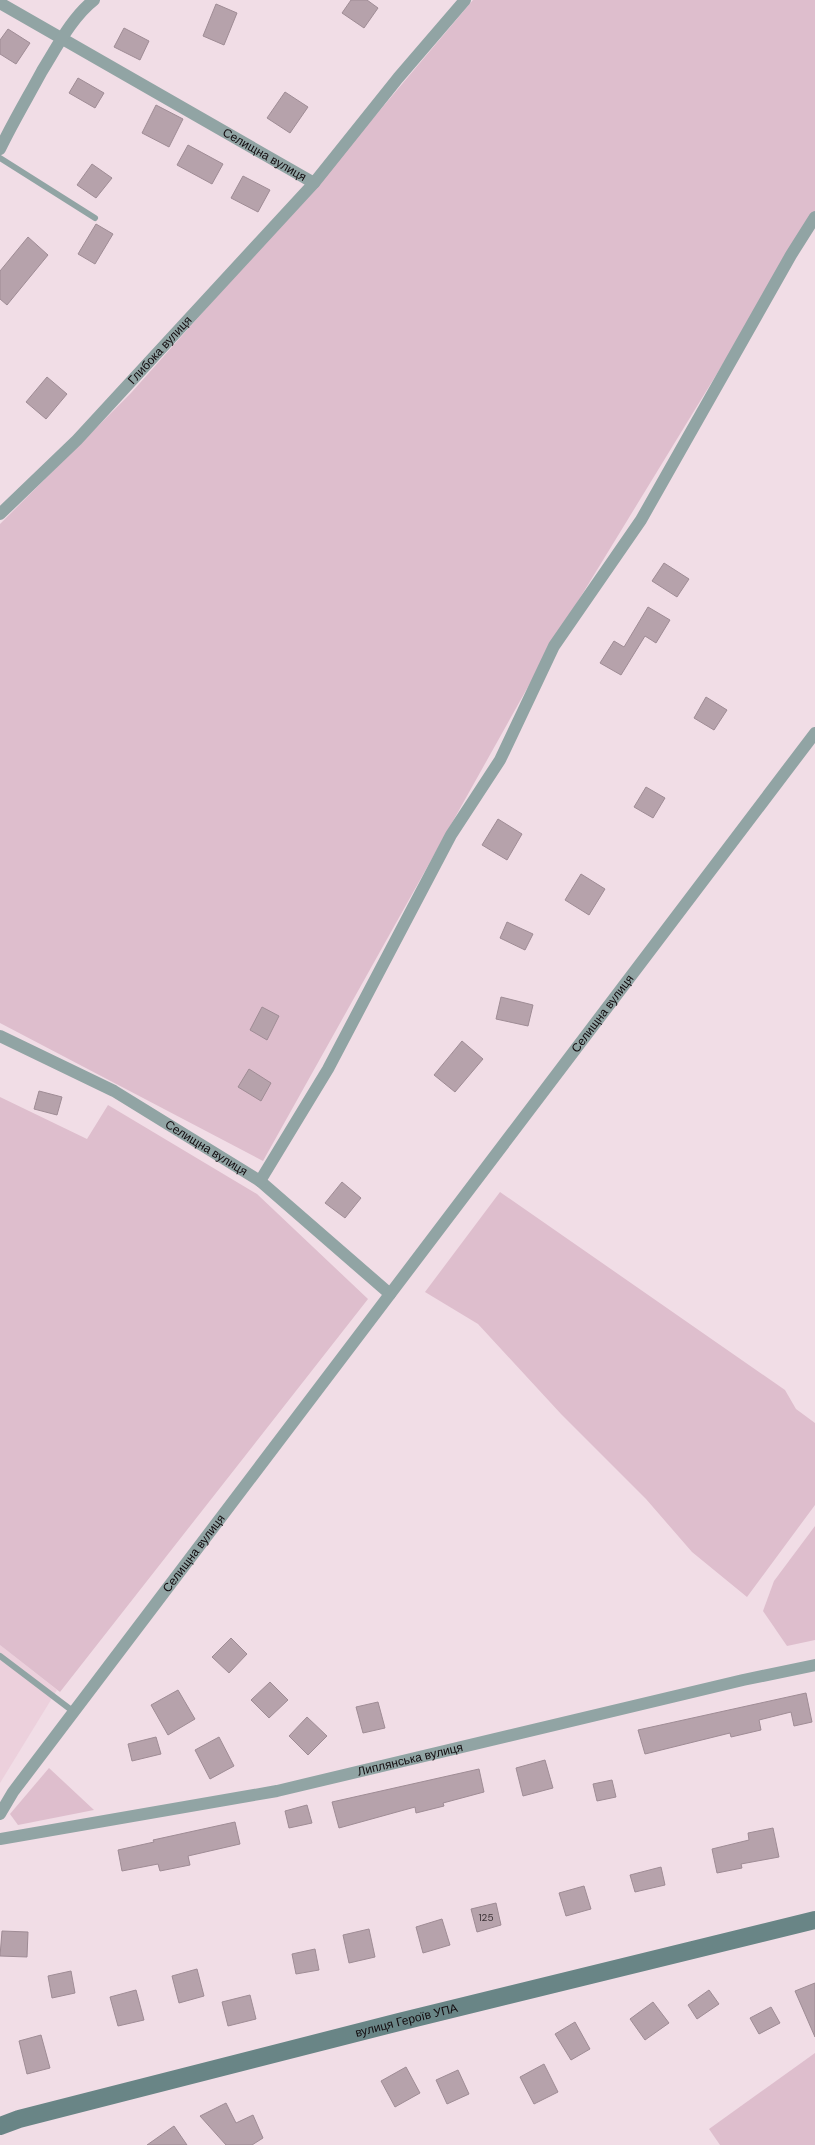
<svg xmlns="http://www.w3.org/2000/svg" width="815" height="2145" font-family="'DM Sans',sans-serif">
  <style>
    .built { fill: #ecd0dc }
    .green { fill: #debecd }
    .building { fill: #b6a2ab; stroke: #9f8c95 }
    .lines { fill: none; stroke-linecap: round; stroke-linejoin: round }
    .lane { stroke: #91a4a4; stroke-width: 6 }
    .street { stroke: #91a4a4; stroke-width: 12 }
    .secondary { stroke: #698586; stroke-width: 18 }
    .labels { text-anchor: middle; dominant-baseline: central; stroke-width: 4.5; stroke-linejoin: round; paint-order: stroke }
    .number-label { font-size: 10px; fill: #3b3135 }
    .street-label { font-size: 12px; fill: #120b0e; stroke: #ffeaf3 }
  </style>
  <rect width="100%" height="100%" fill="#f1dde6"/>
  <path class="built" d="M0 1645 57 1690 0 1783Z"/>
  <g class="green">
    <path d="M473 0H815V213L553 642 263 1161 0 1023V524L131 393 332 167Z"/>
    <path d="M0 1097 87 1139 108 1105 257 1194 368 1299 60 1692 0 1645Z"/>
    <path d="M500 1192 785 1390 796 1409 815 1423V1505L747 1597 692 1552 646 1499 561 1414 478 1324 425 1292Z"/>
    <path d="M815 1526V1640L787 1646 763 1611 774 1581Z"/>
    <path d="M49 1768 94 1810 18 1825 10 1814Z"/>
    <path d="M815 2053V2145H720L709 2129Z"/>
  </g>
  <g class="building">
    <path d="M351 0H367L378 8 364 28 342 13Z"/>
    <path d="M216 4 237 13 224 45 203 36Z"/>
    <path d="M124 28 149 41 140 60 114 47Z"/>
    <path d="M8 29 30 43 16 64 0 54V40Z"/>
    <path d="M78 78 104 93 95 108 69 93Z"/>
    <path d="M285 92 308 107 290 133 267 118Z"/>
    <path d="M156 105 183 119 169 147 142 133Z"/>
    <path d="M188 145 223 164 212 184 177 165Z"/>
    <path d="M92 164 112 178 96 198 77 185Z"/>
    <path d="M243 176 270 190 258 212 231 198Z"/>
    <path d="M96 224 113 234 95 264 78 254Z"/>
    <path d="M28 237 48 255 7 305 0 299V271Z"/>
    <path d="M47 377 67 394 46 419 26 402Z"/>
    <path d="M664 563 689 579 677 597 652 581Z"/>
    <path d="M648 607 670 620 656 643 645 636 621 675 600 663 614 641 624 647Z"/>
    <path d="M706 697 727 710 714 730 694 718Z"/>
    <path d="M646 787 665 798 653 818 634 807Z"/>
    <path d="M498 819 522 834 507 860 482 845Z"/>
    <path d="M581 874 605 889 589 915 565 900Z"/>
    <path d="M507 922 533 934 525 950 500 938Z"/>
    <path d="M501 997 533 1005 528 1026 496 1019Z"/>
    <path d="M262 1007 279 1016 267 1040 250 1030Z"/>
    <path d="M462 1041 483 1059 455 1092 434 1075Z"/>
    <path d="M249 1069 271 1083 261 1101 238 1087Z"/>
    <path d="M39 1091 62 1097 57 1115 34 1109Z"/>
    <path d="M342 1182 361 1198 345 1218 325 1203Z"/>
    <path d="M231 1638 247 1654 229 1673 212 1657Z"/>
    <path d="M270 1682 288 1700 269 1718 251 1700Z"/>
    <path d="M178 1690 195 1719 168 1735 151 1705Z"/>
    <path d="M806 1693 812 1722 794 1726 791 1712 759 1720 761 1730 731 1737 730 1733 645 1754 638 1730Z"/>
    <path d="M378 1702 385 1728 363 1733 356 1707Z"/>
    <path d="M307 1717 327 1736 308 1755 289 1736Z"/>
    <path d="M156 1737 161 1754 132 1761 128 1744Z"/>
    <path d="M219 1737 234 1766 210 1779 195 1750Z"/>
    <path d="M545 1760 553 1788 523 1796 516 1768Z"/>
    <path d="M479 1769 484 1792 443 1803 444 1806 416 1813 415 1807 339 1828 332 1802Z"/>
    <path d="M612 1780 616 1797 597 1801 593 1784Z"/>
    <path d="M307 1805 312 1823 289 1828 285 1811Z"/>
    <path d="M235 1822 240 1844 188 1856 190 1865 160 1871 158 1864 122 1871 118 1850 154 1842 153 1840Z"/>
    <path d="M773 1828 779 1857 741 1864 742 1868 717 1873 712 1849 749 1840 748 1833Z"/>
    <path d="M661 1867 665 1885 635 1892 630 1875Z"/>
    <path d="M584 1886 591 1909 566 1916 559 1893Z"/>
    <path d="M496 1903 501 1925 477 1932 471 1909Z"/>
    <path d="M442 1919 450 1945 423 1953 416 1927Z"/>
    <path d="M369 1929 375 1957 349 1963 343 1935Z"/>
    <path d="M2 1931 28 1932 27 1957 0 1956Z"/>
    <path d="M315 1949 319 1970 296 1974 292 1954Z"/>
    <path d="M197 1969 204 1996 179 2003 172 1976Z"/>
    <path d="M71 1971 75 1993 52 1998 48 1976Z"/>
    <path d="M815 1983V2037L795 1991Z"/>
    <path d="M136 1990 144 2020 118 2026 110 1997Z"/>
    <path d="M709 1990 719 2004 697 2019 688 2005Z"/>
    <path d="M250 1995 256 2019 228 2026 222 2002Z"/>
    <path d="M653 2002 669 2023 645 2040 630 2019Z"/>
    <path d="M771 2007 780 2023 759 2034 750 2018Z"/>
    <path d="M575 2022 590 2049 571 2060 555 2034Z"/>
    <path d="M41 2035 50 2068 27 2074 19 2041Z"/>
    <path d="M544 2064 558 2092 534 2104 520 2077Z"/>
    <path d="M406 2067 420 2093 395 2107 381 2081Z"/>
    <path d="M458 2070 469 2094 447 2104 436 2080Z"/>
    <path d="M226 2103 236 2123 253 2115 263 2138 252 2145H226L200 2116Z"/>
    <path d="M174 2126 187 2145H147Z"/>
  </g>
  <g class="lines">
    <g class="lane">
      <path d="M0 158 95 218"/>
      <path d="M0 1656 74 1712"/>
    </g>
    <g class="street">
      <path id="s1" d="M0 3 314 183"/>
      <path d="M0 149C13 122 28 97 42 71 57 47 72 17 94 0"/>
      <path id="s2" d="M0 514 77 440 314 183 398 78 465 0"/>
      <path id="s3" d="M0 1036 114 1091 260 1181 390 1294"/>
      <path d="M260 1181 328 1069 451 835 500 760 554 646 641 520 791 255 815 217"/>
      <path id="s4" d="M0 1814 13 1792 815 733"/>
      <path id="s5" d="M0 1839 277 1791 743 1680 815 1665"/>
    </g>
    <path class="secondary" id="s6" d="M0 2126 19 2119 399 2022 815 1920"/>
  </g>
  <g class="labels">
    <g class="number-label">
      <text x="486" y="1917">125</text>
    </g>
    <g class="street-label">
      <text stroke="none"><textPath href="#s1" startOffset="305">Селищна вулиця</textPath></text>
      <text stroke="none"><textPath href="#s2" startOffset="229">Глибока вулиця</textPath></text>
      <text stroke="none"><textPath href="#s4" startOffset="1002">Селищна вулиця</textPath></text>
      <text stroke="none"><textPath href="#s3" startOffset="235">Селищна вулиця</textPath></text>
      <text stroke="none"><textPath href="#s4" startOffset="325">Селищна вулиця</textPath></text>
      <text stroke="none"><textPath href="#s5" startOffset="418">Липлянська вулиця</textPath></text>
      <text stroke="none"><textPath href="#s6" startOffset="420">вулиця Героїв УПА</textPath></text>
    </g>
  </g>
</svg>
